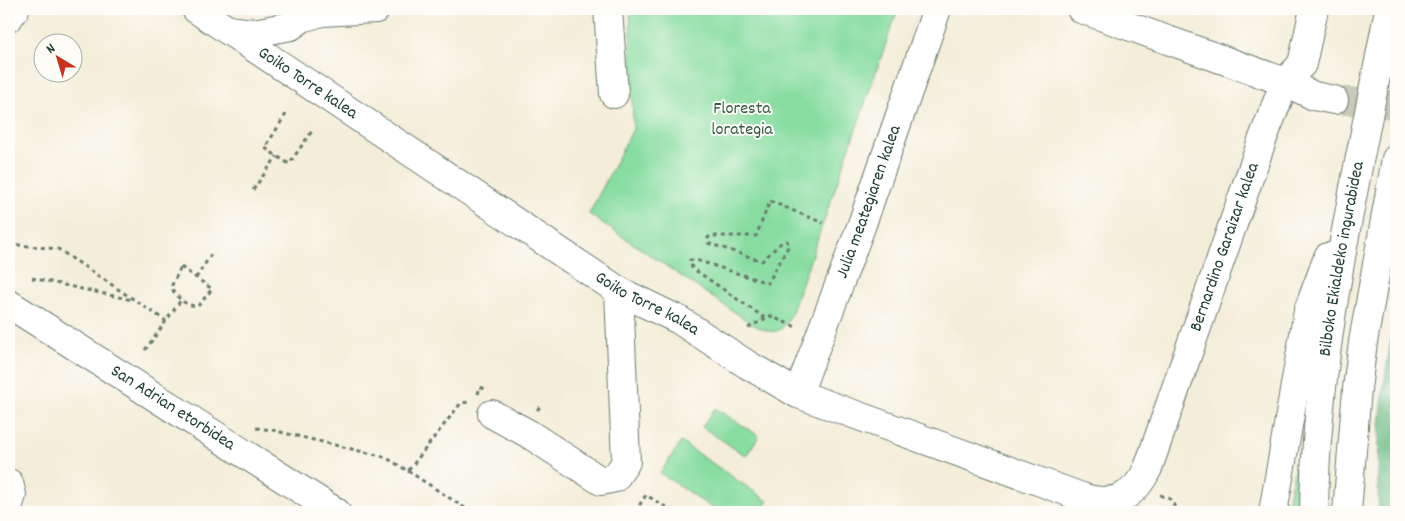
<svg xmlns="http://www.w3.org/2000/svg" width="1405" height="521" font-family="Dekko,sans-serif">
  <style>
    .green { fill: #87dda0; stroke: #538d6a }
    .forest { fill: #6dbc86; stroke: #467c5d }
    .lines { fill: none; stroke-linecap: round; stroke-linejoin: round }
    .minor-tunnel { stroke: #c9cab8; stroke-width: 28; stroke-dasharray: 28 14; stroke-linecap: butt }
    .minor-casing { stroke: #6a7b6e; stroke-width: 30 }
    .highway-casing { stroke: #6a7b6e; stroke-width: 30 }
    .path { stroke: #6a7b6e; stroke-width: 3; stroke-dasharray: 4 4; stroke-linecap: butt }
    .minor { stroke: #fff; stroke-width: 28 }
    .highway { stroke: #fff; stroke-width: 28 }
    .labels { text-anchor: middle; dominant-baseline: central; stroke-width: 4; stroke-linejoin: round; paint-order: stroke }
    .street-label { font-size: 18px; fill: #1f3d34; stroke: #fdfcf7 }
    .park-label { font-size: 18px; fill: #345d4a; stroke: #fdfcf7 }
  </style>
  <rect width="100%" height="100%" fill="#fdfcf7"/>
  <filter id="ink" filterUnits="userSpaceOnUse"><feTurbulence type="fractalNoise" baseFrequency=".02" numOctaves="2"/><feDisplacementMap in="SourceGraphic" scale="10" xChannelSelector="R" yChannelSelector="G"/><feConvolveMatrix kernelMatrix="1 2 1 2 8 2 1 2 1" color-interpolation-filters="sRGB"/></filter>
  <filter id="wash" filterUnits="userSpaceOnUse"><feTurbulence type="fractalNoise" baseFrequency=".0096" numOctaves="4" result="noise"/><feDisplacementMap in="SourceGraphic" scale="20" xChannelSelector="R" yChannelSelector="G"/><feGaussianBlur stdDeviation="1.12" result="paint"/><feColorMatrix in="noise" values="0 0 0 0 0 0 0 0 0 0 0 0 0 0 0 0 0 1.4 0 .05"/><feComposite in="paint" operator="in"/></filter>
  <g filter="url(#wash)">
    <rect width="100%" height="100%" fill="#f4edd9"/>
    <g class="green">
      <path d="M630 9H898L793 309C782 334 777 337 752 324L589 214 633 129Z"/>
      <path d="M715 408 759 436 746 456 702 427Z"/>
      <path d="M681 442 768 501 760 512H718L660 473Z"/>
      <path d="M1297 458 1298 512H1285Z"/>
    </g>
    <path class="forest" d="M1396 313V512H1379C1375 446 1383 378 1396 313Z"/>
  </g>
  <g filter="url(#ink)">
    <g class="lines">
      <path class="minor-tunnel" d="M1334 100 1396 105"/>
      <defs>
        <g id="minor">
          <path id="s1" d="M196 9 619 291 679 320 748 365 798 394 1082 497C1113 507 1134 498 1148 468L1263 138 1285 82 1302 64 1314 9"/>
          <path d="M608 9 614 94"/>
          <path d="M1081 9 1285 82 1314 96 1334 100"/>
          <path d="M9 17 15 9"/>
          <path d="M227 30 254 33 291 26 302 18 322 12 376 9"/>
          <path id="s2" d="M9 304 336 512"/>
          <path id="s3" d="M798 394 862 224 937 9"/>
          <path d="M492 414 529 434 601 481 615 478 626 462 619 291"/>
          <path d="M9 483 12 495 9 504"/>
        </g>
        <g id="highway">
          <path d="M1273 512 1308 311 1328 257"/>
          <path id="s4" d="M1314 512C1316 341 1358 176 1389 9"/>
          <path d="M1347 512 1357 389 1363 342 1396 159"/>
        </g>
      </defs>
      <use href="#minor" class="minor-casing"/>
      <use href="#highway" class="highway-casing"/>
      <g class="path">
        <path d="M286 114 265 148 289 164 312 131"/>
        <path d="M253 190 277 156"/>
        <path d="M9 244 58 249 166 321"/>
        <path d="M181 267 212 289 198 306C185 306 177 298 171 287Z"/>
        <path d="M32 278 132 300"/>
        <path d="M196 278 212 253"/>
        <path d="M765 318 692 268 690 260H696L768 283 789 245 787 241 782 242 762 261 708 243 707 239 710 236H756L770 201 823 223"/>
        <path d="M748 328 770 316 796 327"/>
        <path d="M145 350 181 300"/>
        <path d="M478 394 480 387 485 389"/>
        <path d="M537 410 542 405"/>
        <path d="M256 428 272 430 385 457 408 471 461 403 470 402"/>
        <path d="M408 471 471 512"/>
        <path d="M1160 495 1170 499 1178 512"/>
        <path d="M635 512 646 495 674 512"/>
      </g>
      <use href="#minor" class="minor"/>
      <use href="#highway" class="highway"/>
    </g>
  </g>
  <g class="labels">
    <g class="street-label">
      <text stroke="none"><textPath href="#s1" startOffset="134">Goiko Torre kalea</textPath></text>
      <text stroke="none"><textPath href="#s3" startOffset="205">Julia meategiaren kalea</textPath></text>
      <text stroke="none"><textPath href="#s1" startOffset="1332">Bernardino Garaizar kalea</textPath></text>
      <text stroke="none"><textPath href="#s4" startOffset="255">Bilboko Ekialdeko ingurabidea</textPath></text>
      <text stroke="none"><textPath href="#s1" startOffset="539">Goiko Torre kalea</textPath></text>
      <text stroke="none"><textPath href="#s2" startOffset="194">San Adrian etorbidea</textPath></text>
    </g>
    <g class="park-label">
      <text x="742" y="109">Floresta<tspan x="742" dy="21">lorategia</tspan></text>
    </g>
  </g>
  <rect width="1405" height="521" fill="none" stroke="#fdfcf7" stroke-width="30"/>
  <g transform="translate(58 58) rotate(322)"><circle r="24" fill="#fdfcf7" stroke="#a4b0a9"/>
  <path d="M0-4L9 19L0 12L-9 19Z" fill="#c8321e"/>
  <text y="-8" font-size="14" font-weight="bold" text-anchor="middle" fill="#1f3d34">N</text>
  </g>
</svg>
